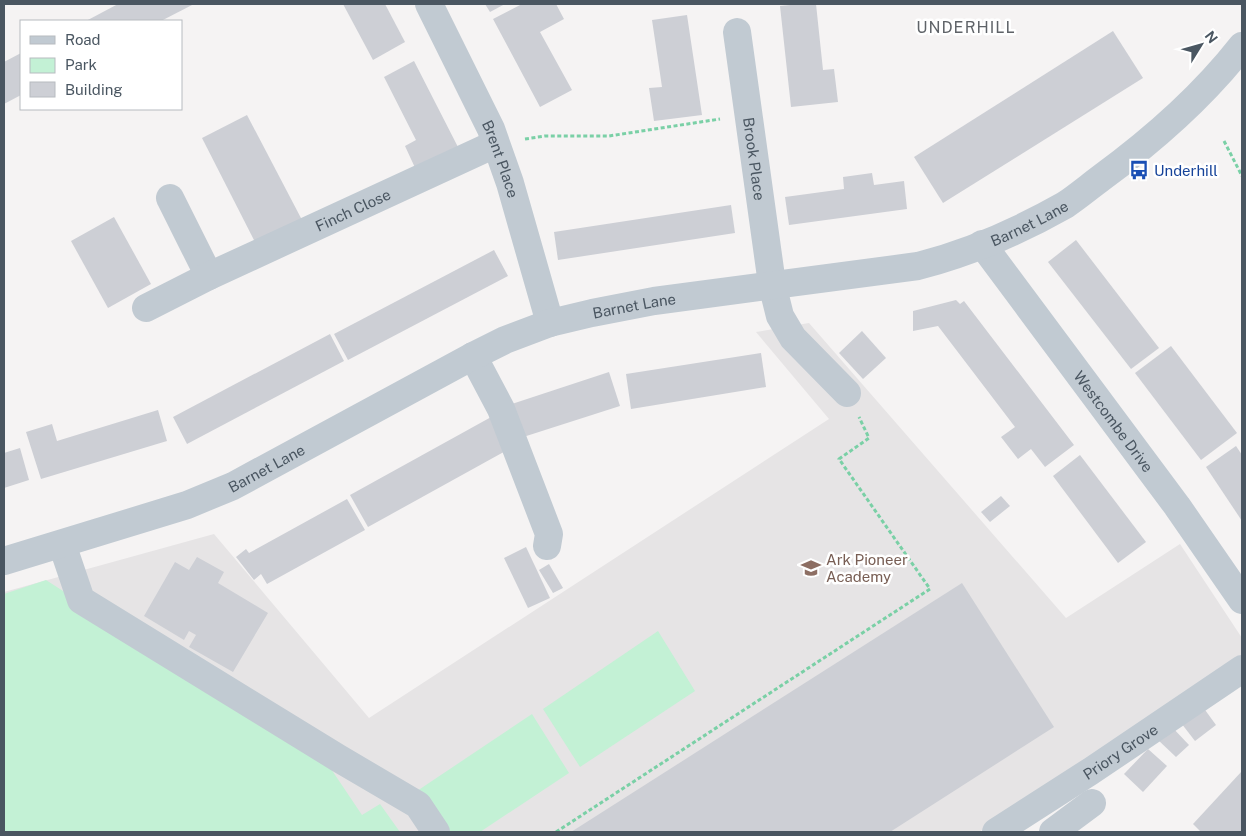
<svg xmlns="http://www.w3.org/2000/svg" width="1246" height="836" font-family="'Public Sans',sans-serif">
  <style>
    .education { fill: #e6e4e5 }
    .green { fill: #c3f1d5 }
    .building { fill: #cdcfd5 }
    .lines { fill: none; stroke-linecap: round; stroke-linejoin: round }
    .path { stroke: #7ad0a6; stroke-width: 3; stroke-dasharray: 4 2.5; stroke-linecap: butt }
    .minor { stroke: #c1cad2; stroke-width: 28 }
    .labels { text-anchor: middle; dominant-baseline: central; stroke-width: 5; stroke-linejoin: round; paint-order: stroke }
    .street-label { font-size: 15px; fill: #4a5661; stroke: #fff }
    .transit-label { font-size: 15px; fill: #164399; stroke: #fff; text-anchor: start }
    .education-label { font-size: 15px; fill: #785e54; stroke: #fff; text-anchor: start }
    .neighbourhood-label { font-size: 16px; letter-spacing: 1px; fill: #5f6368; stroke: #fff }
  </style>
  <rect width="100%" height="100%" fill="#f5f3f3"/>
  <path class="education" d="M809 323 1066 618 1180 544 1242 638V662L979 832H4V592L214 534 369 718 829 419 756 332Z"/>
  <g class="green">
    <path d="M46 580 325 760 362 815 380 804 400 832H4V594Z"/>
    <path d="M658 631 695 691 580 767 543 709Z"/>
    <path d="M532 714 569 773 480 832H443L417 791Z"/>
  </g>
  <g class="building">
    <path d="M118 4H194L161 21H86Z"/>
    <path d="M343 4H385L405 42 373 60Z"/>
    <path d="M485 4H505L490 12Z"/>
    <path d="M522 4H556L564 19 540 32 572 90 540 107 493 19Z"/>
    <path d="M800 4H816L823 70 834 69 838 102 791 107 780 6Z"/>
    <path d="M687 15 702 115 654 121 649 88 662 87 652 20Z"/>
    <path d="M1113 31 1143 78 943 203 914 157Z"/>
    <path d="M21 53V95L4 104V62Z"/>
    <path d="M414 61 460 151 417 172 405 146 416 140 384 77Z"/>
    <path d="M247 115 302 220 256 244 202 138Z"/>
    <path d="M872 173 874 185 904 181 907 209 789 225 785 197 844 189 843 177Z"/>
    <path d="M731 205 735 233 558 260 554 232Z"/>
    <path d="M114 217 151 284 108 308 71 241Z"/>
    <path d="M1076 240 1159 348 1131 369 1048 262Z"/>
    <path d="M494 250 508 276 348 360 334 334Z"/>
    <path d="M956 300 960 304 964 301 1074 445 1045 467 1031 449 1018 459 1001 437 1015 427 938 326 913 331V311Z"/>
    <path d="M862 331 886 358 863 379 839 353Z"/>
    <path d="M330 334 344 361 187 444 173 417Z"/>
    <path d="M1171 346 1237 433 1201 460 1135 373Z"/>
    <path d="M761 353 766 387 631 409 626 374Z"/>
    <path d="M609 372 620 406 517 439 506 406Z"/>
    <path d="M158 410 167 441 41 479 26 432 52 424 57 441Z"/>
    <path d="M493 416 511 448 368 527 350 495Z"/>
    <path d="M1236 446 1242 455V521L1206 467Z"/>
    <path d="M20 448 29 480 4 488V453Z"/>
    <path d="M1080 455 1146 542 1118 563 1053 476Z"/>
    <path d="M1001 496 1010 506 990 522 981 512Z"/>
    <path d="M347 499 365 530 267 584 261 574 254 580 236 557 246 549 249 553Z"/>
    <path d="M526 547 550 598 528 608 504 558Z"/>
    <path d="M197 557 224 572 218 583 268 613 233 672 189 647 196 635 189 631 184 640 144 616 175 562 189 570Z"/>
    <path d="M549 564 563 588 553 593 539 570Z"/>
    <path d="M962 583 1054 727 890 832H571Z"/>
    <path d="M1200 703 1216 725 1195 741 1178 719Z"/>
    <path d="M1171 726 1189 745 1176 757 1157 739Z"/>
    <path d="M1148 749 1167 766 1143 792 1124 774Z"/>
    <path d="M1242 771V832H1201L1193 824Z"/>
  </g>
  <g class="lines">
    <g class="path">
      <path d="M525 139 545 136H609L720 119"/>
      <path d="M1224 141 1242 176"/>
      <path d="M556 832 930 589 839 459 869 438 859 417"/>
    </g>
    <g class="minor">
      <path id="s1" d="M429 4 491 129 510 183 550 323"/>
      <path id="s2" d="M737 32 772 284 780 316 793 338 847 393"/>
      <path d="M170 198 209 276"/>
      <path id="s3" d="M982 244 1177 506 1242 600"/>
      <path id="s4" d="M146 308 209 276 495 144"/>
      <path d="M473 356 501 409 549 534 547 546"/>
      <path d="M62 544 81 600 338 758 418 805 436 832"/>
      <path id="s5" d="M4 561 187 505 233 486 473 356 505 340 550 323 592 313 654 301 918 266C969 253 1019 231 1065 205 1077 197 1089 187 1101 178 1153 140 1202 97 1242 46"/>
      <path id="s6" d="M996 832 1091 771 1242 669"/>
      <path d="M1053 832 1092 803"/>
    </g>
  </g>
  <defs>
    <symbol id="bus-bare" viewBox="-9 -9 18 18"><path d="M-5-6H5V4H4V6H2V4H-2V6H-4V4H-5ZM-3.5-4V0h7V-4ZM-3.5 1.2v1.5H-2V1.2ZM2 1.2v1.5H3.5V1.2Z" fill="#1a4fb4" stroke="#fff" stroke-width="2.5" paint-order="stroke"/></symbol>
    <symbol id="school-bare" viewBox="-9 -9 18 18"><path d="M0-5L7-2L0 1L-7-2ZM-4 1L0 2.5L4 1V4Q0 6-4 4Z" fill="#8d6e63" stroke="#fff" stroke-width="2.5" paint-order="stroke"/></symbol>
  </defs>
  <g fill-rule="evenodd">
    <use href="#bus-bare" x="1125" y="156" width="28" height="28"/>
    <use href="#school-bare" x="797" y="554" width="28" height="28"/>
  </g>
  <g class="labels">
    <g class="street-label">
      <text stroke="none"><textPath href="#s2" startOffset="128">Brook Place</textPath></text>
      <text stroke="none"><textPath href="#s1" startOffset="171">Brent Place</textPath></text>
      <text stroke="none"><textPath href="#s4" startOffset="229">Finch Close</textPath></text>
      <text stroke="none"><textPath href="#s5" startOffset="1090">Barnet Lane</textPath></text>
      <text stroke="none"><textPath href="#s5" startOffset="684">Barnet Lane</textPath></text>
      <text stroke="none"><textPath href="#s3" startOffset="221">Westcombe Drive</textPath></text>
      <text stroke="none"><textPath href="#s5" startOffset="279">Barnet Lane</textPath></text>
      <text stroke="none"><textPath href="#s6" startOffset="148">Priory Grove</textPath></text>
    </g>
    <g class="transit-label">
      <text x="1154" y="170">Underhill</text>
    </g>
    <g class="education-label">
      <text x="826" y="559">Ark Pioneer<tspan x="826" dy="17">Academy</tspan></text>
    </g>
    <g class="neighbourhood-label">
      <text x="966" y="27">UNDERHILL</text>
    </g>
  </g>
  <rect width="1246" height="836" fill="none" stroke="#4a5661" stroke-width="10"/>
  <rect x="20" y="20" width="162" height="90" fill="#ffffff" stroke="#b7bbc0"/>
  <rect x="30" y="36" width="25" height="8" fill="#c1cad2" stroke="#b7bbc0"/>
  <text x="65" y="45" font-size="15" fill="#4a5661">Road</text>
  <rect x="30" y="58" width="25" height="15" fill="#c3f1d5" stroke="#b7bbc0"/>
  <text x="65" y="70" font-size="15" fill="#4a5661">Park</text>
  <rect x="30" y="82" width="25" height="15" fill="#cdcfd5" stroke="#b7bbc0"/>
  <text x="65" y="95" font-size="15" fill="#4a5661">Building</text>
  <g transform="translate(1201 45) rotate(53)" stroke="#ffffff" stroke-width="4" paint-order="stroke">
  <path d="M0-4L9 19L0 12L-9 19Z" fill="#4a5661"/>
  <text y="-8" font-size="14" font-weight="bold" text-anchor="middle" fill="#4a5661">N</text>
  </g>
</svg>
